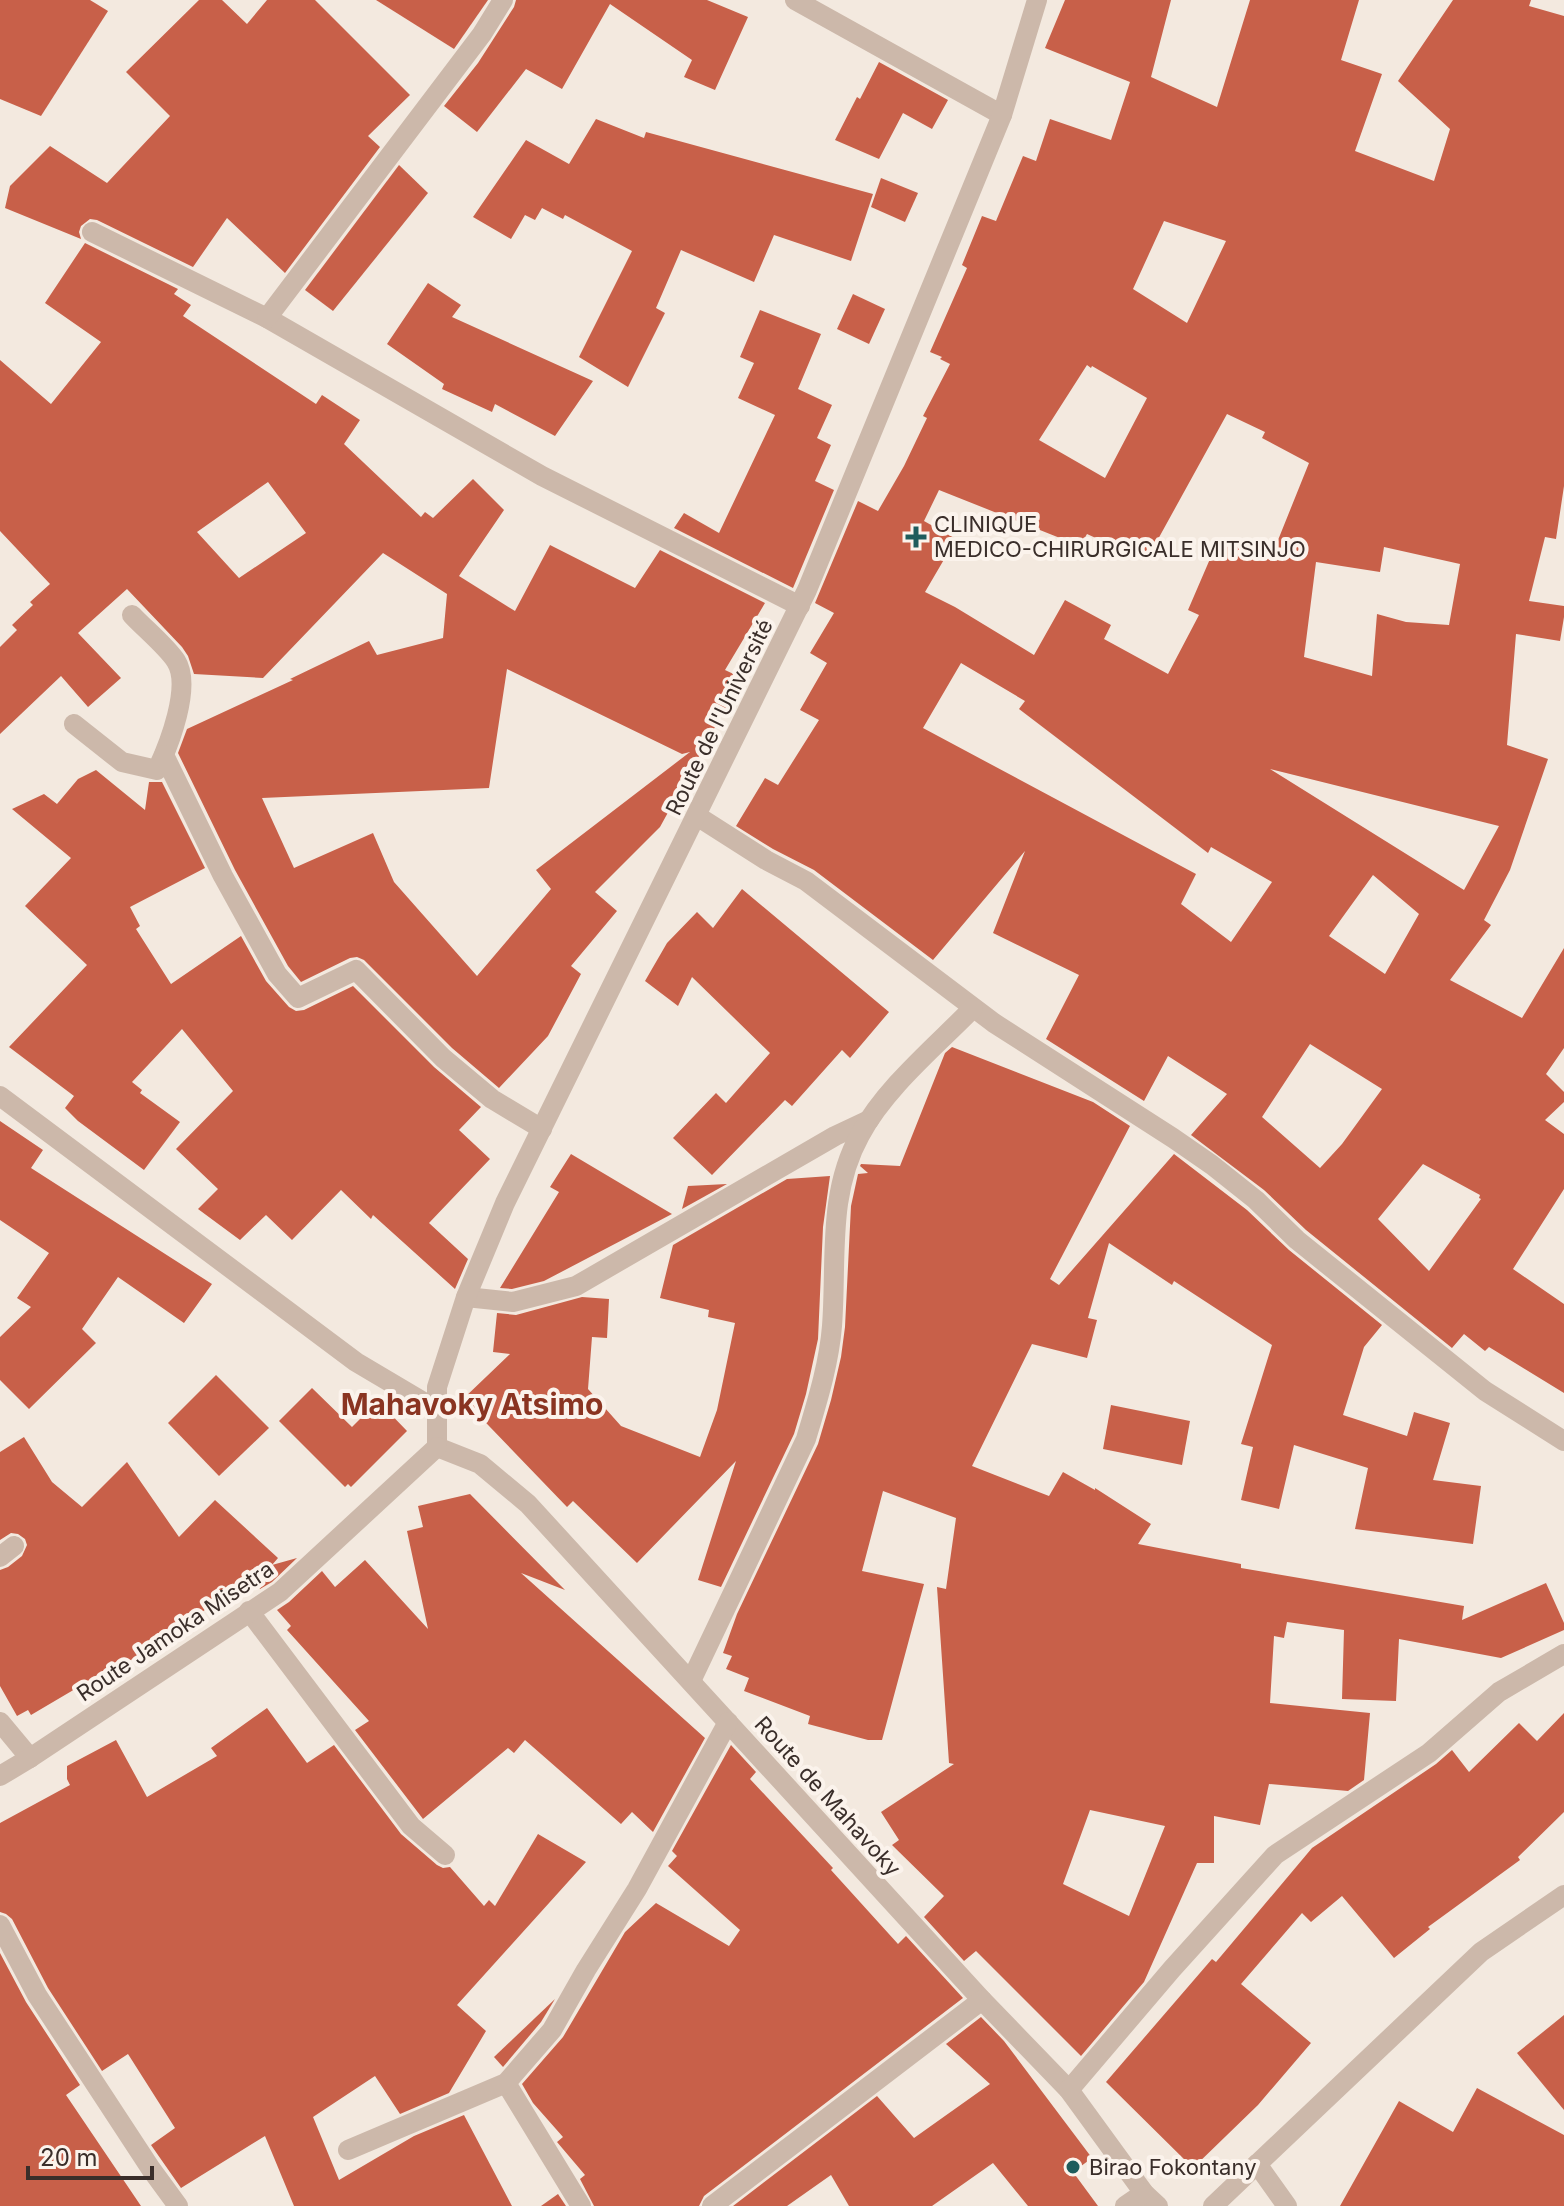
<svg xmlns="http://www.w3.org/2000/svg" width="1564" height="2206" font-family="Inter,sans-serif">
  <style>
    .building { fill: #c86049; fill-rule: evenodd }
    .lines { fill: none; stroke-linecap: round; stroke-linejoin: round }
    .minor { stroke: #ccb8aa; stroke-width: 20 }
    .poi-dot { fill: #1e5c5c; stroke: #fbf3ec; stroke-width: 3 }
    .labels { text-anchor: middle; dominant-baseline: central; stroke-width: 8; stroke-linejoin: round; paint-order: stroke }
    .poi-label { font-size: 22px; fill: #3a2e2a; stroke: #fbf3ec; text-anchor: start }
    .street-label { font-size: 22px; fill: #3a2e2a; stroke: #fbf3ec }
    .district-label { font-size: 30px; font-weight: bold; fill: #8a3421; stroke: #fbf3ec }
  </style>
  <rect width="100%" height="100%" fill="#f3e9df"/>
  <g class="building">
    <path d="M0 0H90L108 11 41 116 0 99Z"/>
    <path d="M199 0H222L247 24 267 0H315L410 95 368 136 380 147 285 273 227 218 193 267 97 220 90 219 81 226 79 232 81 239 5 208 10 186 50 146 107 183 170 116 126 72Z"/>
    <path d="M376 0H488L454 49Z"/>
    <path d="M516 0H707L748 17 715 90 684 77 692 60 610 4 562 89 526 69 477 132 444 106 478 63 514 7Z"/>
    <path d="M1065 0H1171L1151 77 1217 107 1250 0H1359L1341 60 1382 74 1355 151 1434 181 1450 129 1398 81 1453 0H1531L1529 6 1564 16V486L1556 539 1545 537 1529 601 1564 606V617L1560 641 1516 634 1507 745 1548 759 1510 870 1484 920 1491 925 1450 980 1522 1018 1564 948V1048L1546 1074 1564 1092V1102L1545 1120 1564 1134V1189L1513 1269 1564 1304V1393L1489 1347 1485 1351 1464 1334 1452 1348 1306 1230 1264 1190 1191 1135 1227 1094 1168 1056 1144 1101 1046 1039 1079 975 993 933 1025 851 933 960 814 870 773 849 736 826 765 778 778 785 819 720 800 710 827 663 810 653 834 613 815 603 858 501 878 511 904 466 927 418 923 416 950 364 940 359 942 357 930 352 967 268 962 265 982 216 996 221 1023 156 1036 161 1050 119 1111 140 1130 82 1045 48ZM1164 221 1226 241 1187 323 1133 289ZM1087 365 1091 368 1092 366 1147 398 1105 478 1039 440ZM1227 414 1265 432 1262 438 1309 463 1270 560 1219 538 1188 610 1199 615 1168 674 1104 639 1111 625 1065 600 1034 655 955 607 925 592 956 539 924 521 939 490 1080 546 1087 534 1146 561ZM1384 547 1460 564 1449 625 1406 622 1377 614 1372 676 1304 657 1316 562 1380 572ZM961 663 1025 701 1019 709 1208 853 1211 847 1272 882 1231 942 1181 904 1196 874 923 728ZM1270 769 1499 826 1464 890ZM1373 875 1419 914 1385 974 1329 936ZM1310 1044 1382 1089 1342 1144 1320 1168 1262 1117ZM1423 1164 1480 1195 1479 1198 1481 1199 1429 1271 1378 1219Z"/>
    <path d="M879 62 948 100 932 129 903 113 879 159 835 140 857 97 860 99Z"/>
    <path d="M596 119 644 138 646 132 873 194 851 261 774 235 754 282 681 250 656 308 665 313 628 387 579 357 632 251 565 215 563 219 542 208 535 220 525 215 511 239 473 217 526 140 569 164Z"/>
    <path d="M399 165 428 193 333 311 305 290Z"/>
    <path d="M881 178 918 193 905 222 871 207Z"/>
    <path d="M85 243 178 289 174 294 191 305 183 316 316 404 322 395 360 420 344 444 421 517 425 512 433 518 473 479 504 510 459 576 515 611 550 545 635 588 660 550 765 603 725 670 742 678 660 827 595 892 617 911 571 966 581 974 548 1036 499 1088 452 1048 364 960 357 957 350 958 301 982 288 966 235 870 178 753 187 729 293 680 290 679 369 641 377 655 443 638 447 594 383 553 263 678 194 674 188 656 182 647 127 589 78 633 121 678 88 707 61 676 0 734V647L17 630 12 625 33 605 30 602 50 584 0 531V360L51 404 101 342 45 303ZM268 482 306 533 239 578 197 532ZM507 669 682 754 690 752 536 870 551 889 477 976 394 882 373 833 294 868 262 798 489 788Z"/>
    <path d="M428 283 461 305 452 317 593 381 555 436 495 404 492 412 442 389 444 384 387 344Z"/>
    <path d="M853 294 885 309 869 344 837 329Z"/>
    <path d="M760 310 821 334 798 389 832 405 817 438 831 445 815 481 834 490 793 588 674 528 684 513 719 533 775 415 738 398 754 363 740 357Z"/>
    <path d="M96 770 145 810 149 782H162L205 868 130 907 140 926 136 929 171 984 241 936 266 981 289 1007 296 1011 304 1010 353 986 434 1067 481 1107 459 1130 490 1159 429 1223 468 1259 455 1289 373 1215 371 1219 341 1190 292 1240 266 1215 240 1240 198 1209 218 1189 176 1149 233 1091 182 1029 132 1082 142 1090 140 1093 180 1122 144 1170 78 1121 65 1108 74 1096 9 1047 87 965 25 906 71 858 12 809 44 794 57 804 78 779Z"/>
    <path d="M742 889 889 1012 850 1058 842 1050 792 1106 785 1100 712 1175 673 1138 716 1093 726 1103 770 1053 692 977 678 1006 645 981 667 943 697 912 713 928Z"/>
    <path d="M952 1047 1093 1102 1130 1126 1050 1279 1059 1285 1174 1154 1247 1210 1289 1250 1382 1325 1364 1347 1343 1415 1407 1436 1414 1412 1450 1423 1433 1480 1481 1486 1473 1544 1355 1529 1368 1468 1294 1445 1279 1509 1241 1500 1253 1447 1241 1444 1272 1345 1174 1281 1172 1285 1109 1243 1088 1318 1097 1320 1087 1358 1032 1344 972 1466 1049 1496 1063 1472 1095 1490V1488L1151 1524 1138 1544 1241 1564V1568L1464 1606 1462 1620 1546 1583 1564 1623V1630L1501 1658 1399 1639 1396 1701 1342 1699 1344 1630 1287 1622 1284 1638 1274 1636 1270 1703 1370 1713 1364 1780 1348 1791 1269 1784 1260 1825 1214 1816V1863H1197L1144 1982 1081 2056 976 1951 964 1961 924 1917 944 1896 892 1845 899 1840 881 1812 954 1764 949 1763 937 1587 946 1589 956 1518 883 1491 862 1571 924 1584 882 1740H868L808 1724 810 1716 744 1691 749 1678 726 1669 732 1656 723 1653 737 1614 818 1444 831 1400 841 1357 845 1327 851 1206 858 1174 868 1173 860 1166 861 1164 900 1166 945 1053ZM1090 1810 1165 1826 1129 1916 1063 1884Z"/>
    <path d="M0 1121 43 1150 31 1168 212 1284 184 1323 118 1277 82 1329 96 1343 29 1409 0 1380V1337L31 1307 17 1298 49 1253 0 1220Z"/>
    <path d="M571 1154 672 1214 544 1281 512 1289 500 1288 559 1192 550 1187Z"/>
    <path d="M830 1176 823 1227 818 1339 806 1394 794 1434 721 1587 698 1580 736 1461 637 1563 573 1501 567 1507 463 1399 510 1354 493 1352 497 1313 516 1315 582 1297 609 1299 607 1338 592 1337 588 1389 621 1426 700 1457 717 1410 735 1323 708 1317 709 1310 660 1298 673 1245 787 1179Z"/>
    <path d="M727 1184 682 1209 688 1186Z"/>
    <path d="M216 1375 269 1428 219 1476 168 1423Z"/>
    <path d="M312 1388 352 1427 378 1401 407 1431 351 1487 348 1484 345 1487 279 1421Z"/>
    <path d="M1111 1405 1190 1421 1182 1465 1103 1449Z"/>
    <path d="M24 1437 52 1482 82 1507 127 1462 179 1537 215 1500 278 1558 272 1565 297 1558 272 1582 260 1589 251 1578 166 1637 167 1639 110 1672 109 1669 31 1715 28 1710 17 1716 0 1686V1570L8 1567 22 1556 27 1545 25 1539 18 1534 11 1533 0 1540V1452Z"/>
    <path d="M470 1494 565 1590 521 1573 705 1738 653 1832 632 1812 621 1824 525 1740 514 1753 508 1748 423 1819 355 1730 369 1721 287 1630 291 1626 277 1610 289 1602 322 1571 335 1587 365 1560 428 1629 407 1531 423 1527 418 1506Z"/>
    <path d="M267 1708 307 1763 334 1745 401 1834 437 1865 443 1868 450 1867 484 1906 489 1900 495 1906 538 1834 586 1862 457 2005 486 2031 449 2093 400 2114 375 2076 313 2117 339 2180 414 2136 464 2115 512 2206H294L265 2136 181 2188 151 2145 175 2128 128 2054 102 2071 48 1988 12 1919 6 1914 0 1912V1823L70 1785 67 1779V1766L116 1740 147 1797 217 1756 211 1748Z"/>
    <path d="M1564 1713V1812L1518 1857 1520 1860 1428 1927 1430 1929 1394 1958 1342 1896 1311 1922 1302 1913 1241 1984 1311 2043 1258 2105 1193 2168 1106 2082 1212 1959 1216 1962 1312 1848 1436 1764 1452 1750 1469 1772 1519 1723 1537 1741Z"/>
    <path d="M731 1745 756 1772 750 1779 833 1868 831 1870 898 1944 906 1936 963 1998 704 2196 699 2206H594L580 2179 585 2175 557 2142 563 2137 533 2103 522 2084 563 2037 625 1932 656 1903 729 1946 740 1930 668 1866 677 1856 672 1851Z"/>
    <path d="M0 1953 26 2002 80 2085 66 2095 141 2206H0Z"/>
    <path d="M555 1999 541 2022 503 2067 494 2057Z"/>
    <path d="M1564 2015V2110L1517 2053Z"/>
    <path d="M981 2017 1004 2041 1092 2158 1073 2172 1098 2206H1028L993 2163 932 2206H849L831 2175 787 2206H733L877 2096 914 2138 990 2084 946 2044Z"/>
    <path d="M1477 2088 1564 2135V2206H1340L1399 2101 1453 2132Z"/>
    <path d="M558 2194 566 2206H541Z"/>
  </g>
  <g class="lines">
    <g class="minor">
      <path d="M795 0 1002 115"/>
      <path d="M92 232 267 318 542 476 800 606"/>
      <path d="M267 318 482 34 503 0"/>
      <path d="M74 724 122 762 157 770C169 745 192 686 176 661 166 646 144 628 132 615"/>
      <path d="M164 755 223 876 277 974 298 998 356 970 443 1058 492 1099 542 1129"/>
      <path d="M697 816 766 860 806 881 994 1023 1173 1138 1212 1165 1256 1200 1297 1240 1485 1391 1564 1441"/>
      <path d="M0 1096 356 1362 437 1410"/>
      <path d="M466 1297 513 1302 576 1286 835 1136 869 1120"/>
      <path d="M437 1447V1387L466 1297 505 1203 807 590 1002 115 1037 0"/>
      <path d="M437 1447 480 1464 528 1504 982 2000 1069 2090 1144 2193 1158 2206"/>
      <path d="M0 1557 14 1546"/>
      <path d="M249 1611 411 1826 445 1855"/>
      <path d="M691 1681 806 1439C817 1402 829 1364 832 1326 837 1261 827 1194 860 1135 885 1088 936 1046 973 1008"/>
      <path d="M0 1722 30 1758"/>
      <path d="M0 1776 30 1758 280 1592 437 1447"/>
      <path d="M0 1925 37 1995 151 2169 178 2206"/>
      <path d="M506 2083 581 2206"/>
      <path d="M1069 2090 1172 1969 1275 1855 1429 1753 1499 1692 1564 1654"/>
      <path d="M348 2150 506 2083 552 2030 586 1970 637 1889 728 1722"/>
      <path d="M1257 2164 1287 2206"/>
      <path d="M712 2206 982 2000"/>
      <path d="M1125 2206 1144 2193"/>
      <path d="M1213 2206 1481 1952 1564 1895"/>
    </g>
  </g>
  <g class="poi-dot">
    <path d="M912 525h8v8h8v8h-8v8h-8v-8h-8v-8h8z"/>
    <circle cx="1073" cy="2167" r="8"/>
  </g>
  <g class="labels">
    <g class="poi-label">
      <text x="934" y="524">CLINIQUE<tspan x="934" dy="25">MEDICO-CHIRURGICALE MITSINJO</tspan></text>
      <text x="1089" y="2167">Birao Fokontany</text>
    </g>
    <g class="street-label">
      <text transform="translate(719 717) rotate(-64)">Route de l'Université</text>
      <text transform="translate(175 1631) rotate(-34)">Route Jamoka Misetra</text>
      <text transform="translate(828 1796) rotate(48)">Route de Mahavoky</text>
    </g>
    <g class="district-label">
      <text x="472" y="1404">Mahavoky Atsimo</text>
    </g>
  </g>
  <path d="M28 2166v12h124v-12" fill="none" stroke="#3a2e2a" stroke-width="4"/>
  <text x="40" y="2166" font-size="24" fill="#3a2e2a" stroke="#fbf3ec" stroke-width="6" paint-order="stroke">20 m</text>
</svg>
